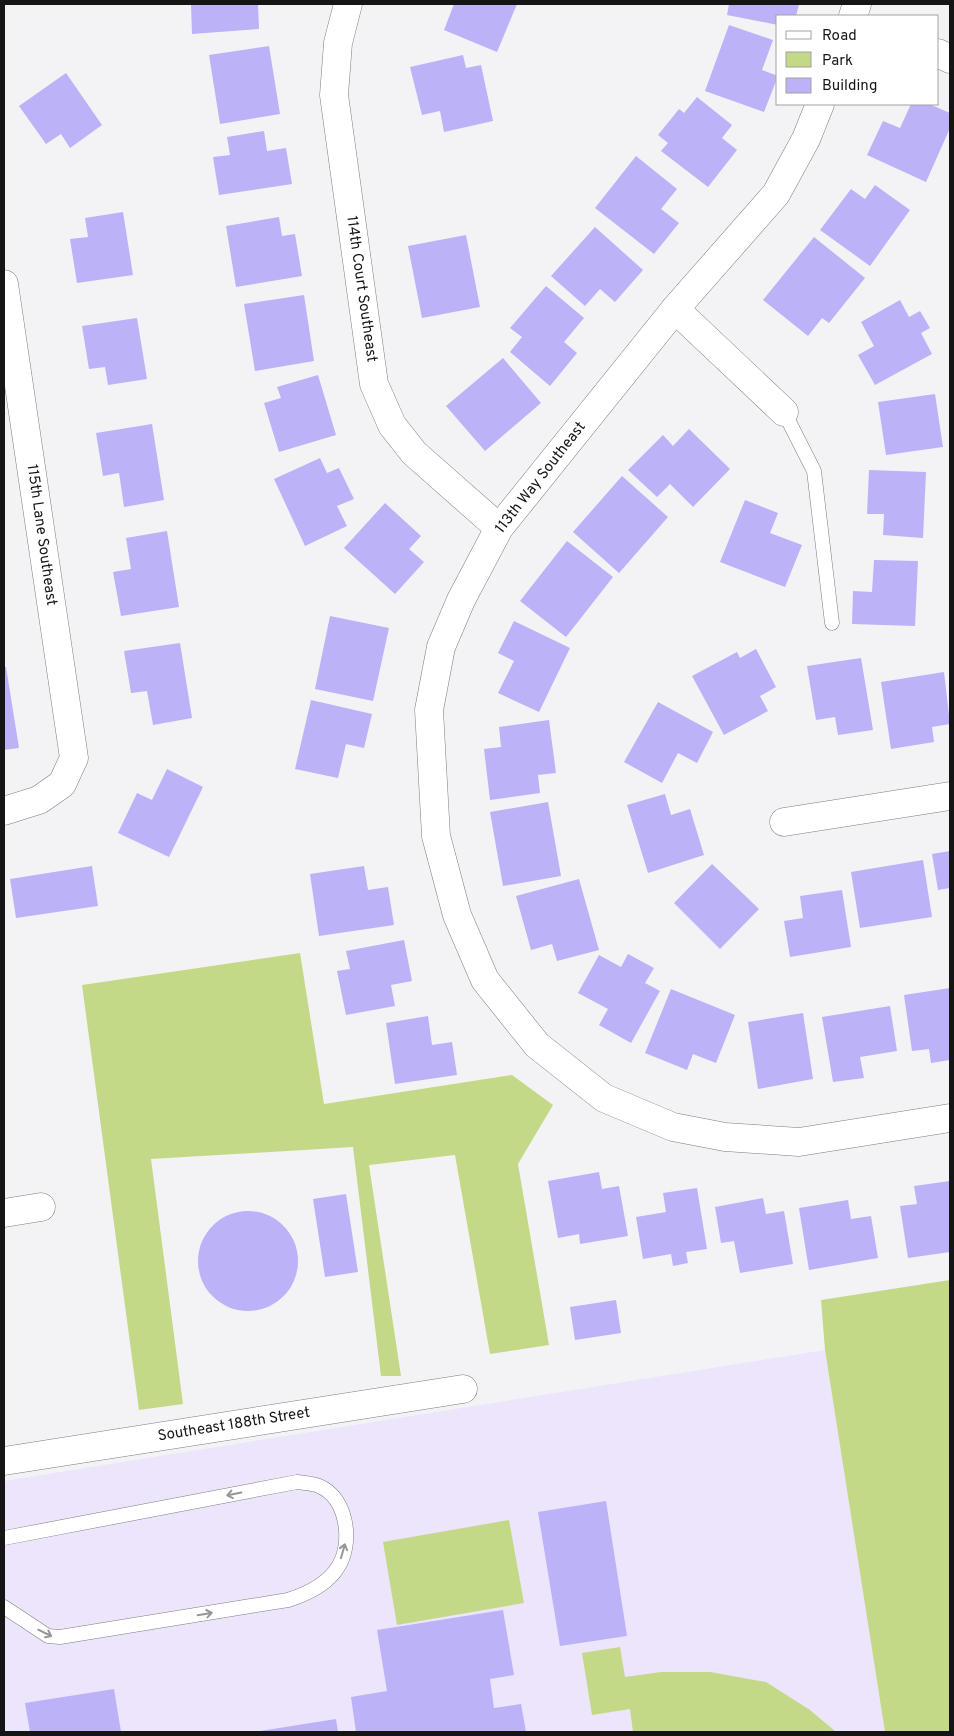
<svg xmlns="http://www.w3.org/2000/svg" width="954" height="1736" font-family="Overpass,sans-serif">
  <style>
    .education { fill: #ece5fb }
    .green { fill: #c3d987 }
    .building { fill: #bbb2f8 }
    .lines { fill: none; stroke-linecap: round; stroke-linejoin: round }
    .lane-casing { stroke: #7d7d80; stroke-width: 15 }
    .street-casing { stroke: #7d7d80; stroke-width: 29 }
    .lane { stroke: #fff; stroke-width: 14 }
    .street { stroke: #fff; stroke-width: 28 }
    .oneway { stroke: #969696 }
    .labels { text-anchor: middle; dominant-baseline: central; stroke-width: 4; stroke-linejoin: round; paint-order: stroke }
    .street-label { font-size: 15px; fill: #151516; stroke: #fff }
  </style>
  <rect width="100%" height="100%" fill="#f3f3f6"/>
  <path class="education" d="M825 1350 885 1732H4V1481Z"/>
  <g class="green">
    <path d="M300 953 324 1104 512 1075 553 1105 518 1164 549 1345 490 1354 455 1155 369 1165 401 1376H381L353 1147 151 1159 183 1404 139 1410 82 985Z"/>
    <path d="M950 1280V1732H885L825 1350 821 1300Z"/>
    <path d="M509 1520 524 1603 397 1625 383 1542Z"/>
    <path d="M620 1647 625 1677 661 1672H710L766 1682 810 1710 836 1732H633L630 1709 592 1715 582 1653Z"/>
  </g>
  <g class="building">
    <path d="M191 4H258L259 29 192 34Z"/>
    <path d="M454 4H517L497 52 444 30Z"/>
    <path d="M729 4H799L796 16H778V25L727 15Z"/>
    <path d="M729 25 773 40 762 70 778 76 764 112 705 91Z"/>
    <path d="M269 46 280 114 220 124 209 55Z"/>
    <path d="M463 55 466 68 481 65 493 121 444 132 440 111 422 115 410 67Z"/>
    <path d="M66 73 102 125 70 148 61 134 46 144 19 106Z"/>
    <path d="M697 97 732 125 722 138 737 150 708 187 661 151 668 143 658 135 679 109 684 113Z"/>
    <path d="M911 104H929L950 113V128L926 182 867 155 883 121 900 128Z"/>
    <path d="M264 131 267 151 286 148 292 184 219 195 213 157 230 155 227 137Z"/>
    <path d="M636 156 677 189 661 209 679 223 654 254 595 208Z"/>
    <path d="M875 185 910 210 870 266 820 230 851 189 865 199Z"/>
    <path d="M123 212 133 275 77 283 70 239 88 237 85 218Z"/>
    <path d="M279 217 282 236 295 234 302 276 236 287 226 226Z"/>
    <path d="M595 227 643 270 615 302 600 289 585 306 551 276Z"/>
    <path d="M466 235 480 307 422 318 408 246Z"/>
    <path d="M814 237 865 278 829 323 822 318 808 336 763 300Z"/>
    <path d="M546 286 584 318 564 342 577 353 550 386 510 352 522 337 510 328Z"/>
    <path d="M304 295 314 361 255 371 244 304Z"/>
    <path d="M900 300 909 317 920 311 930 328 921 333 932 354 875 385 858 355 874 346 861 322Z"/>
    <path d="M137 318 147 379 108 385 105 367 89 369 82 326Z"/>
    <path d="M503 358 541 403 485 451 446 406Z"/>
    <path d="M318 375 336 435 279 452 264 403 281 398 277 387Z"/>
    <path d="M935 394 943 447 886 455 878 402Z"/>
    <path d="M152 424 164 500 124 507 119 473 103 476 96 433Z"/>
    <path d="M689 429 730 469 693 507 670 484 657 497 628 470 663 435 673 446Z"/>
    <path d="M320 458 327 473 339 468 354 499 337 506 347 526 305 546 274 479Z"/>
    <path d="M869 470 926 472 923 538 883 535 884 514H867Z"/>
    <path d="M622 476 668 517 619 573 573 532Z"/>
    <path d="M745 500 778 513 770 533 802 545 785 587 720 562Z"/>
    <path d="M385 503 421 536 409 549 424 562 395 594 344 548Z"/>
    <path d="M167 531 179 607 121 616 113 572 131 569 126 538Z"/>
    <path d="M567 541 613 577 566 637 520 601Z"/>
    <path d="M874 560 918 561 915 626 852 624 853 591 872 592Z"/>
    <path d="M330 616 389 628 373 701 315 689Z"/>
    <path d="M514 621 570 648 539 712 498 693 514 661 498 653Z"/>
    <path d="M180 643 192 718 153 725 147 691 131 693 124 651Z"/>
    <path d="M756 649 776 687 760 696 768 711 724 735 692 676 737 652 740 658Z"/>
    <path d="M861 658 873 730 838 735 835 717 816 720 807 666Z"/>
    <path d="M4 667H6L19 748 4 750Z"/>
    <path d="M944 672 950 724 932 727 934 742 891 749 881 682Z"/>
    <path d="M311 700 372 714 364 748 346 744 338 778 295 769Z"/>
    <path d="M658 702 713 732 697 763 678 753 662 783 624 762Z"/>
    <path d="M549 720 556 773 538 775 540 793 490 800 484 749 501 747 499 727Z"/>
    <path d="M167 769 203 787 169 857 118 833 137 793 152 800Z"/>
    <path d="M665 794 671 815 690 809 704 855 648 873 627 805Z"/>
    <path d="M548 802 561 876 503 886 490 812Z"/>
    <path d="M950 851V888L938 890 932 854Z"/>
    <path d="M923 860 932 917 860 928 851 872Z"/>
    <path d="M712 864 759 909 720 949 674 903Z"/>
    <path d="M92 866 98 906 16 918 10 879Z"/>
    <path d="M364 866 368 890 388 887 394 925 319 936 310 874Z"/>
    <path d="M579 879 599 950 557 961 552 944 531 950 516 896Z"/>
    <path d="M842 890 851 947 790 957 784 921 803 918 800 896Z"/>
    <path d="M404 940 412 981 391 985 395 1006 346 1015 337 971 350 969 346 951Z"/>
    <path d="M628 954 654 968 645 983 660 991 631 1043 599 1025 608 1009 578 993 599 955 621 967Z"/>
    <path d="M950 988V1060L931 1063 929 1049 912 1051 904 995Z"/>
    <path d="M671 989 735 1015 716 1063 693 1054 687 1070 645 1053Z"/>
    <path d="M890 1006 897 1051 860 1057 864 1078 833 1082 822 1017Z"/>
    <path d="M803 1013 813 1079 758 1089 748 1022Z"/>
    <path d="M428 1016 432 1045 452 1042 457 1075 395 1084 386 1023Z"/>
    <path d="M599 1172 602 1189 619 1186 628 1236 580 1244 579 1234 558 1238 548 1181Z"/>
    <path d="M950 1181V1252L908 1258 900 1206 917 1204 914 1186Z"/>
    <path d="M697 1188 707 1249 686 1252 688 1263 673 1266 671 1254 643 1259 636 1217 666 1212 663 1193Z"/>
    <path d="M346 1194 358 1272 325 1277 313 1199Z"/>
    <path d="M763 1198 766 1214 784 1211 793 1264 740 1273 734 1241 721 1243 715 1207Z"/>
    <path d="M848 1200 851 1219 871 1216 878 1258 809 1270 799 1208Z"/>
    <circle cx="248" cy="1261" r="50"/>
    <path d="M616 1300 621 1333 575 1340 570 1307Z"/>
    <path d="M606 1501 627 1636 560 1646 538 1512Z"/>
    <path d="M503 1610 514 1675 490 1679 494 1708 521 1704 526 1732H356L351 1697 387 1691 377 1630Z"/>
    <path d="M114 1689 121 1732H30L25 1703Z"/>
    <path d="M336 1719 338 1732H260V1731Z"/>
  </g>
  <g class="lines">
    <defs>
      <g id="lane">
        <path d="M784 412 814 471 832 623"/>
        <path d="M4 1538 297 1482C304 1483 313 1483 319 1486 348 1498 353 1544 338 1567 327 1585 307 1594 288 1600L60 1637 48 1636 4 1607"/>
      </g>
      <g id="street">
        <path d="M348 4 338 43 334 95 374 384 392 425 414 453 499 528"/>
        <path d="M853 16 857 4"/>
        <path d="M938 53 950 59"/>
        <path d="M820 104 806 139 776 194 675 309 499 528 461 600 441 647 429 710 436 836 457 915 485 980 537 1045 604 1098 673 1127 725 1137 799 1142 950 1118"/>
        <path d="M4 284 74 758 62 784 39 800 4 811"/>
        <path d="M675 309 784 412"/>
        <path d="M784 822 950 796"/>
        <path d="M4 1213 41 1207"/>
        <path d="M4 1461 463 1389"/>
      </g>
    </defs>
    <use href="#lane" class="lane-casing"/>
    <use href="#street" class="street-casing"/>
    <use href="#lane" class="lane"/>
    <use href="#street" class="street"/>
  </g>
  <defs><path id="oneway-shaft" d="M-6 0H5M1.5-3L5.5 0L1.5 3" fill="none" stroke-width="1.6" stroke-linecap="round" stroke-linejoin="round" transform="scale(1.25)"/></defs>
  <g class="oneway">
    <use href="#oneway-shaft" transform="translate(234 1494) rotate(169)"/>
    <use href="#oneway-shaft" transform="translate(343 1551) rotate(-74)"/>
    <use href="#oneway-shaft" transform="translate(205 1614) rotate(-9)"/>
    <use href="#oneway-shaft" transform="translate(45 1633) rotate(26)"/>
  </g>
  <g class="labels">
    <g class="street-label">
      <text transform="translate(361 289) rotate(82)">114th Court Southeast</text>
      <text transform="translate(541 478) rotate(-52)">113th Way Southeast</text>
      <text transform="translate(41 535) rotate(82)">115th Lane Southeast</text>
      <text transform="translate(234 1425) rotate(-9)">Southeast 188th Street</text>
    </g>
  </g>
  <rect width="954" height="1736" fill="none" stroke="#151516" stroke-width="10"/>
  <rect x="776" y="15" width="162" height="90" fill="#ffffff" stroke="#a1a1a2"/>
  <rect x="786" y="31" width="25" height="8" fill="#ffffff" stroke="#a1a1a2"/>
  <text x="822" y="40" font-size="15" fill="#151516">Road</text>
  <rect x="786" y="52" width="25" height="15" fill="#c3d987" stroke="#a1a1a2"/>
  <text x="822" y="65" font-size="15" fill="#151516">Park</text>
  <rect x="786" y="78" width="25" height="15" fill="#bbb2f8" stroke="#a1a1a2"/>
  <text x="822" y="90" font-size="15" fill="#151516">Building</text>
</svg>
